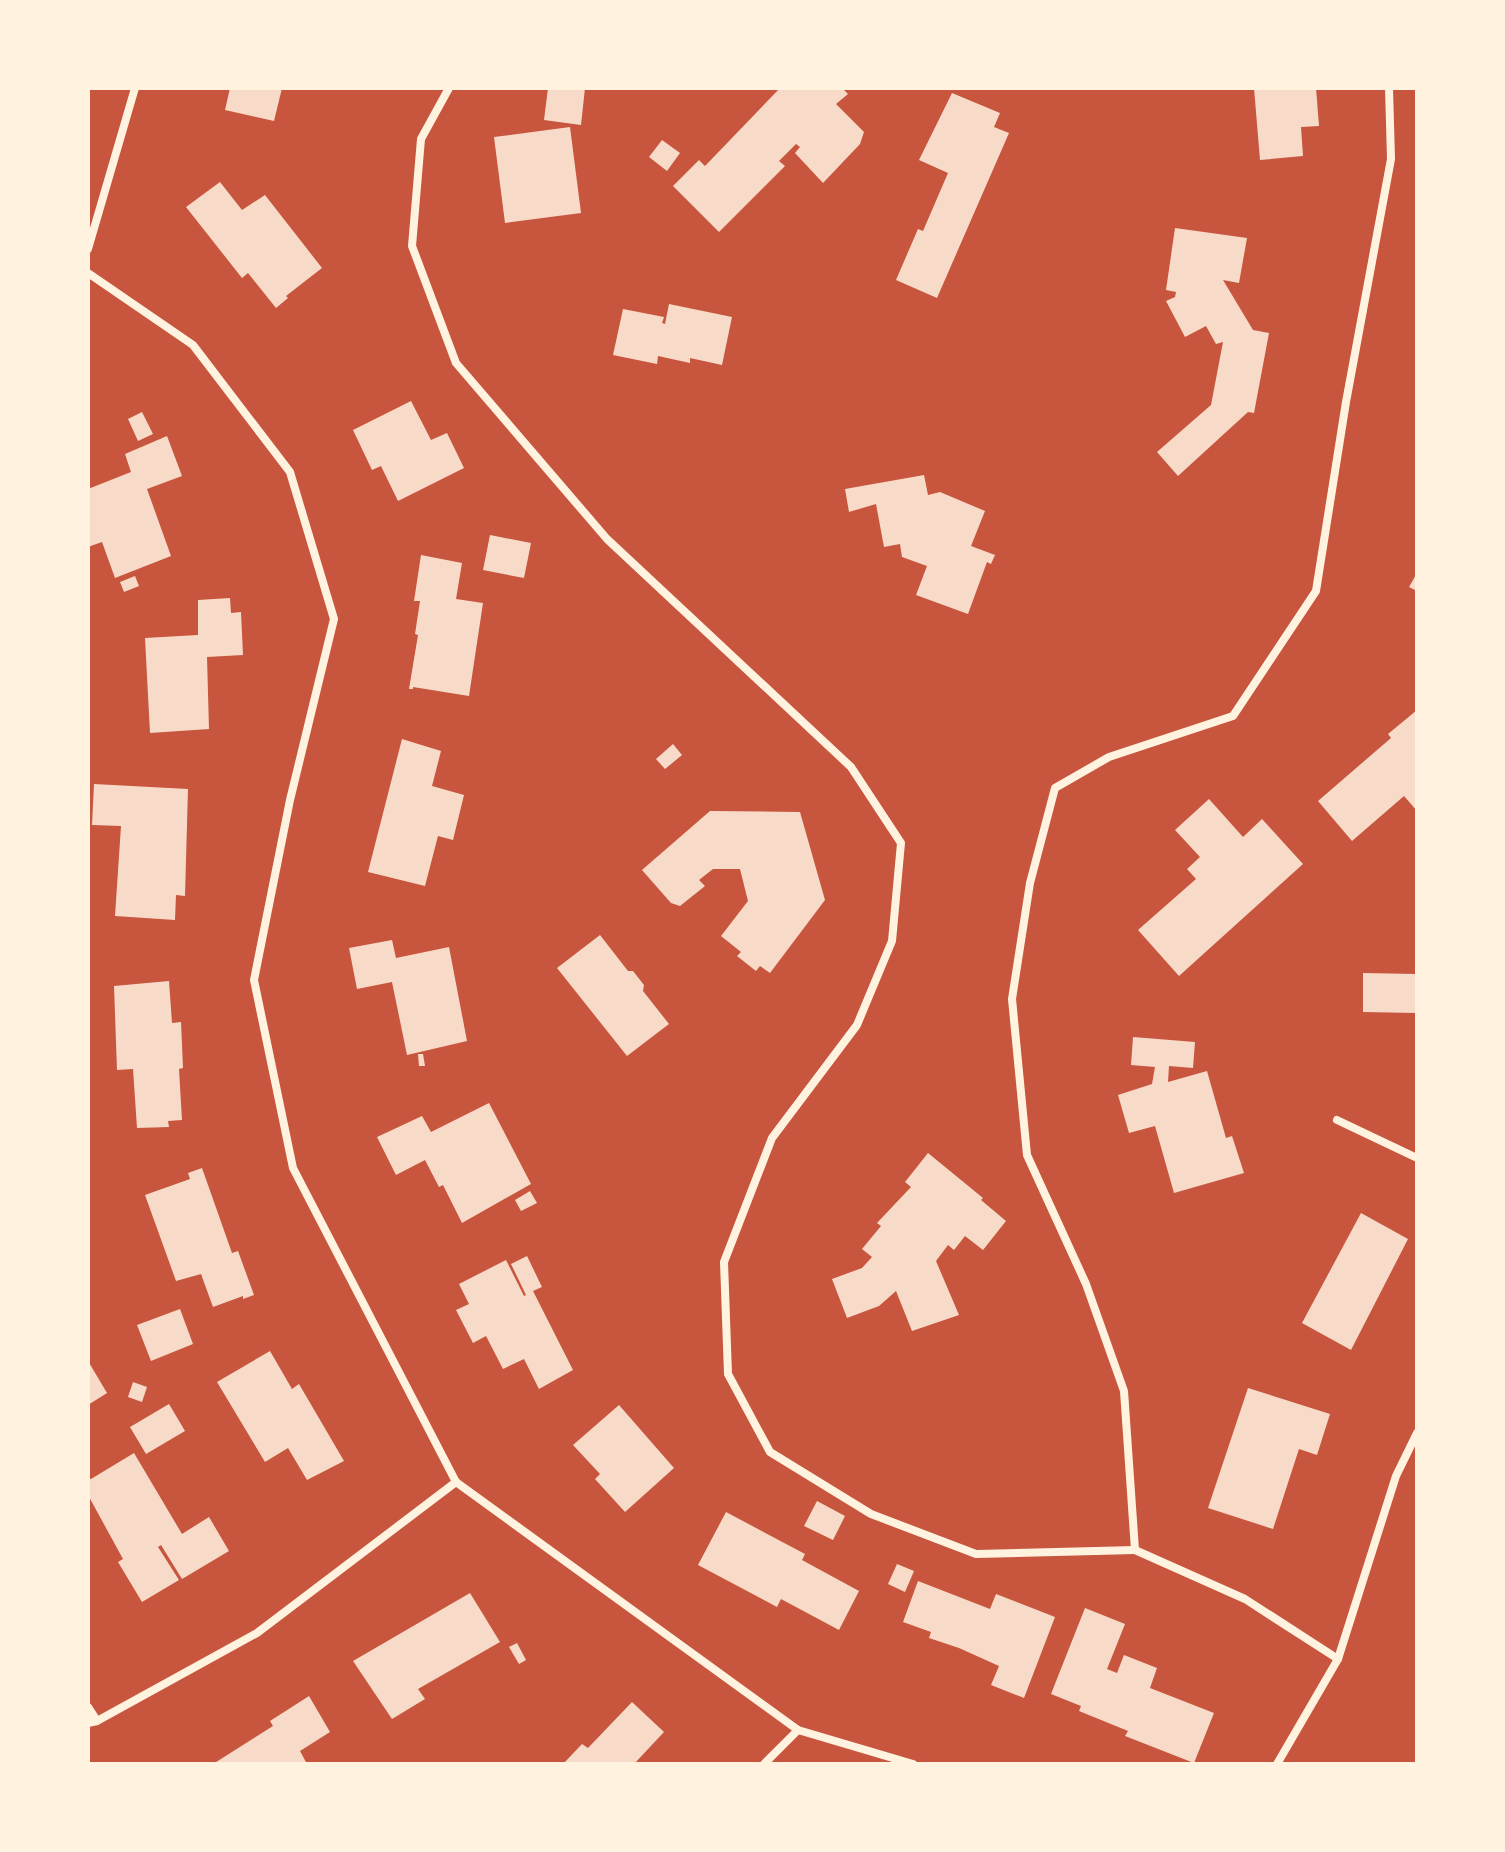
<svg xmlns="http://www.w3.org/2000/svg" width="1505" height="1852" font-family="Commissioner,sans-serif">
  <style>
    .building { fill: #f7dbc8 }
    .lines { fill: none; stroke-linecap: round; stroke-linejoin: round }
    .minor { stroke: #fff3e0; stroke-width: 8 }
  </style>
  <rect width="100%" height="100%" fill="#c8553d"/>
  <g class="building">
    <path d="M230 88H282L274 121 225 110Z"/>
    <path d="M548 88H585L581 125 544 120Z"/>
    <path d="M780 88H842L848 94 836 104 864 132 860 144 823 183 795 153 800 147 796 144 779 161 785 166 719 232 673 186 699 160 705 166Z"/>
    <path d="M1254 88H1316L1319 126 1301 127 1303 156 1260 160Z"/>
    <path d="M952 93 1000 113 994 127 1009 133 937 298 896 280 918 229 923 231 948 173 919 160Z"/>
    <path d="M570 127 581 213 505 223 494 137Z"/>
    <path d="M662 140 680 153 667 171 649 157Z"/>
    <path d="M220 182 242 210 265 195 322 268 286 296 288 298 276 308 248 273 242 278 186 207Z"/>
    <path d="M1175 228 1247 238 1239 283 1223 280 1253 330 1269 333 1254 413 1248 412 1178 476 1157 452 1211 405 1223 342 1216 344 1206 326 1185 337 1166 301 1175 297 1176 292 1166 290Z"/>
    <path d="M669 304 732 317 722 365 690 358V363L658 356 657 364 613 355 623 309 664 317 662 323 665 324Z"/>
    <path d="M411 401 431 440 447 433 464 468 398 501 381 466 372 470 353 430Z"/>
    <path d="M142 412 153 434 138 441 128 419Z"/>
    <path d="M167 436 182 476 147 489 171 556 115 578 102 542 88 547V489L131 472 125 454Z"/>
    <path d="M924 475 928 495 940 492 985 511 971 546 995 555 991 564 987 562 968 614 916 595 927 566 902 557 900 544 884 547 876 504 849 512 845 489Z"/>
    <path d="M490 535 531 543 524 578 483 570Z"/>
    <path d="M421 555 462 563 456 599 483 603 469 696 413 687V689H409L418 635 415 634 420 601H414Z"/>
    <path d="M1417 573V591L1409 587Z"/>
    <path d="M135 576 139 586 124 592 120 582Z"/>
    <path d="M230 598 231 613 241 612 243 655 207 657 209 729 150 733 145 638 198 635V600Z"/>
    <path d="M1417 710V811L1404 796 1352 841 1318 801 1391 738 1388 734Z"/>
    <path d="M402 739 441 751 432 786 464 795 453 840 438 836 425 886 368 872Z"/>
    <path d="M673 744 682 755 665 769 656 759Z"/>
    <path d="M94 784 188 789 185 896 176 895 175 920 115 916 121 826 92 825Z"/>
    <path d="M1209 799 1243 837 1262 819 1303 864 1179 976 1138 930 1196 879 1187 869 1200 857 1175 830Z"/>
    <path d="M710 811 800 812 825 900 770 973 760 966 756 971 737 956 741 952 721 936 748 901 740 869H713L699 880 705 886 680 906 671 903 642 870Z"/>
    <path d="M600 935 628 971H633L644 985 643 991 669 1024 627 1056 557 968Z"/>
    <path d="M392 940 396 958 449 947 467 1041 407 1055 392 982 357 989 349 948Z"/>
    <path d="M1363 973 1417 974 1416 1013 1363 1012Z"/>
    <path d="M169 981 172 1023 181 1022 183 1068 179 1069 182 1120 168 1121 169 1127 137 1128 133 1069 117 1070 114 986Z"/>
    <path d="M1133 1037 1195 1042 1193 1068 1169 1066 1168 1082 1207 1071 1226 1138 1232 1136 1244 1173 1174 1193 1155 1126 1129 1133 1118 1095 1152 1084 1155 1067 1131 1065Z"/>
    <path d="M418 1054H423L425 1066H419Z"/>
    <path d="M489 1103 531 1184 462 1223 443 1185 439 1187 425 1160 396 1175 377 1137 422 1116 431 1132Z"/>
    <path d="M928 1153 983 1198 981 1200 1006 1221 983 1250 965 1236 954 1250 948 1245 936 1261 959 1315 912 1331 896 1291 879 1306 847 1318 832 1279 862 1268 872 1257 862 1249 881 1226 877 1223 911 1187 905 1182Z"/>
    <path d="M202 1168 232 1253 238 1251 254 1295 243 1299V1296L213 1307 201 1274 176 1281 145 1195 190 1179 188 1173Z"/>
    <path d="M530 1191 537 1203 521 1211 515 1200Z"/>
    <path d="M1361 1213 1408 1239 1351 1350 1302 1323Z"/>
    <path d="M527 1256 542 1287 533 1291 573 1370 539 1389 524 1359 503 1369 486 1336 473 1343 456 1310 469 1304 459 1284 506 1260 524 1296 526 1295 511 1264Z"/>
    <path d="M180 1309 193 1344 151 1361 137 1325Z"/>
    <path d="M270 1351 292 1389 299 1384 344 1461 307 1480 288 1448 265 1462 217 1382Z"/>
    <path d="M88 1361 107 1393 88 1405Z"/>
    <path d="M133 1382 147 1387 142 1402 128 1397Z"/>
    <path d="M1248 1388 1330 1414 1317 1455 1299 1449 1273 1529 1208 1508Z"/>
    <path d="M169 1404 185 1431 146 1454 130 1427Z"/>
    <path d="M619 1405 674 1468 625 1512 595 1479 600 1474 573 1445Z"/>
    <path d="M134 1453 182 1534 209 1517 229 1551 182 1579 161 1545 158 1547 179 1580 142 1602 118 1562 123 1559 88 1495V1478L91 1479Z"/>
    <path d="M817 1501 845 1516 833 1540 804 1526Z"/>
    <path d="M726 1512 805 1554 802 1560 859 1591 839 1630 781 1599 777 1607 698 1565Z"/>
    <path d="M897 1564 914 1571 905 1592 888 1584Z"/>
    <path d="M918 1581 990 1609 996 1594 1055 1617 1024 1698 991 1685 999 1666 959 1648 929 1638 931 1632 903 1622Z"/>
    <path d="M470 1593 500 1642 418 1689 425 1699 392 1719 353 1661Z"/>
    <path d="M1085 1608 1125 1624 1107 1669 1117 1673 1124 1655 1157 1668 1150 1688 1214 1713 1194 1763 1125 1736 1128 1731 1079 1711 1081 1706 1051 1694Z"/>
    <path d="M517 1643 526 1660 519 1664 509 1647Z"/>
    <path d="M309 1696 330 1732 300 1751 307 1764H213L273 1726 270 1721Z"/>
    <path d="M632 1702 664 1732 634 1764H563L582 1744 588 1748Z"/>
  </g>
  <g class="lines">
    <g class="minor">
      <path d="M449 88 421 139 412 246 456 363 607 539 851 767 901 843 892 941 857 1025 772 1138 724 1262 728 1374 770 1452 871 1514 976 1554 1135 1550"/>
      <path d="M88 249 135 88"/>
      <path d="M88 273 193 345 290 472 334 619 290 800 254 980 293 1168 456 1482 798 1730 913 1764"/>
      <path d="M1337 1120 1417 1158"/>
      <path d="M1338 1659 1245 1599 1135 1550 1124 1391 1086 1284 1027 1155 1012 999 1030 883 1055 788 1109 757 1233 716 1316 591 1346 402 1391 159 1389 88"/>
      <path d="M88 1707 97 1721"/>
      <path d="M88 1723 97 1721 257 1633 456 1482"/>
      <path d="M764 1764 798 1730"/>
      <path d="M1277 1764 1338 1659 1396 1476 1417 1433"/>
    </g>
  </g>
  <rect width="1505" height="1852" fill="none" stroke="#fff3e0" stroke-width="180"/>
</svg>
